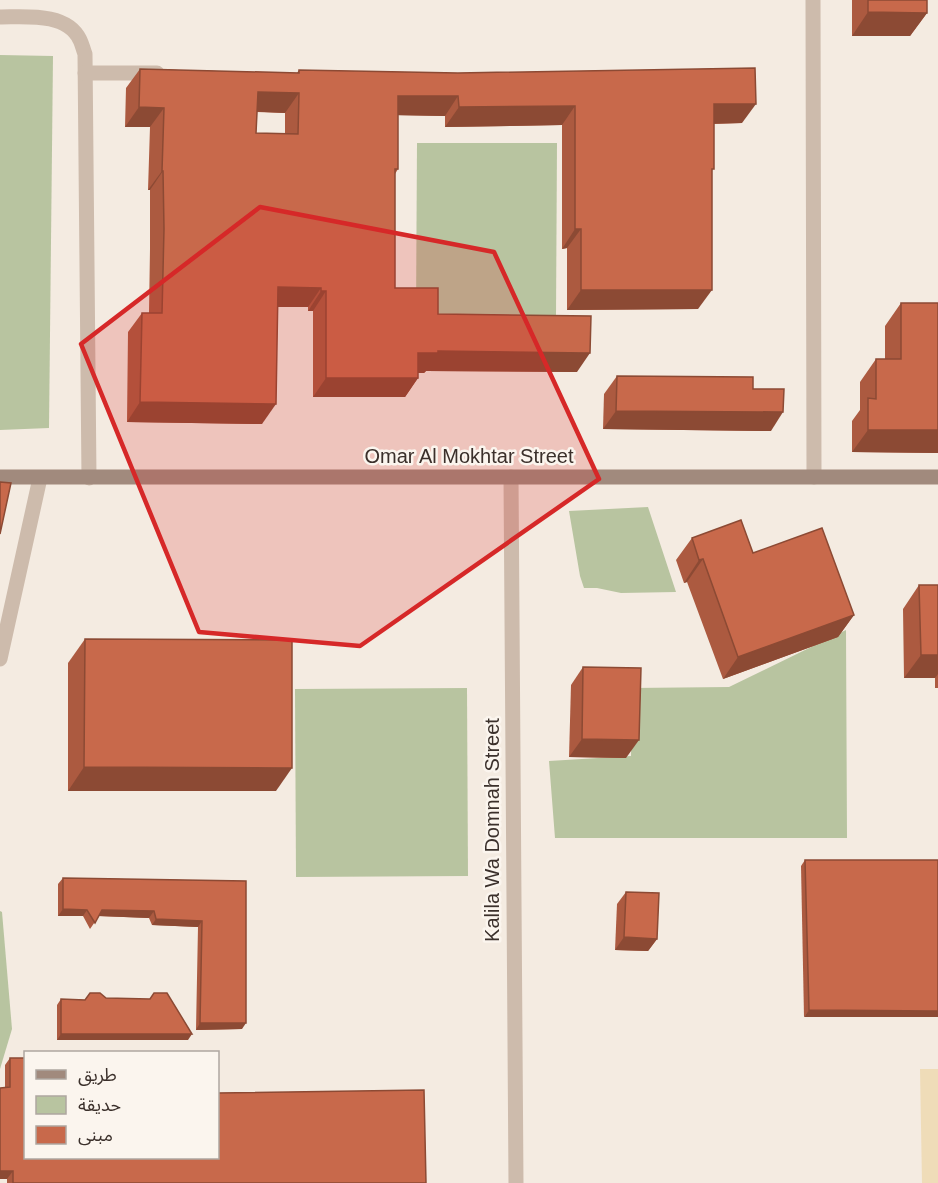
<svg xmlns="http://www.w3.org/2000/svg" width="938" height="1183" font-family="Arial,'Noto Sans Arabic',sans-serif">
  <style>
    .green { fill: #b8c4a0 }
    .sand { fill: #efdcb8 }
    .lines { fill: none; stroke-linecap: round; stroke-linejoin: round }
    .street { stroke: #cdbbac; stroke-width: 15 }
    .secondary { stroke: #a18a7d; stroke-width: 15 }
    .wall { fill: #ac5a40; fill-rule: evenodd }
    .shaded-wall { fill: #8c4a34 }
    .building { fill: #c8694b; stroke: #8c4a34; stroke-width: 1.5; fill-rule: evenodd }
    .marked { fill: #d62828; fill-opacity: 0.2; stroke: #d62828; stroke-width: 4.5; stroke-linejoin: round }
    .labels { text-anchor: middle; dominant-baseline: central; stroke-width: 5; stroke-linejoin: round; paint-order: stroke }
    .street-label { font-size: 20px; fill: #3b302b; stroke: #fbf5ee }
  </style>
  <rect width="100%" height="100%" fill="#f4ebe1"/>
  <g class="green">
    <path d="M0 55 53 56 49 428 0 430Z"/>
    <path d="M417 143H557L556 316 416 315Z"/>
    <path d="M648 507 676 592 621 593 597 588H584L580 576 569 511Z"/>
    <path d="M846 630 847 838H555L549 761 631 756 632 688 729 687Z"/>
    <path d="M467 688 468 876 296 877 295 689Z"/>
    <path d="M0 911 2 912 12 1029 0 1069Z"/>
  </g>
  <path class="sand" d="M920 1069H938V1183H922Z"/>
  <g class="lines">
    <g class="street">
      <path d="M813 0 814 477"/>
      <path d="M0 17C25 17 67 12 80 40 82 44 83 49 85 54L89 478"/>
      <path d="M85 73H157"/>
      <path d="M511 477 516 1183"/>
      <path d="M0 659 40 478"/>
    </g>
    <path class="secondary" d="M0 477H938"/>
  </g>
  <g class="wall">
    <path d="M852 0H927V13L910 36H852Z"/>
    <path d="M140 69 297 73 299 70 742 123 714 124 712 172 698 309 567 310V248L562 249V125L445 127V116L398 115V169L395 174V288L438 314 577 372 426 371 424 373H418V378L405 397H313V311H308V307H278L262 424 127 422 128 332 142 313H149L150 249V190H148L150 127H125L126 88ZM257 112 285 113V134L256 133Z"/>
    <path d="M901 303 938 453 852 452V421L860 410V382L876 359H885V326Z"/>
    <path d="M617 376 753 389 771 431 603 429 604 394Z"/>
    <path d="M692 538 753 553 854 615 838 637 723 679 687 582 684 583 676 560Z"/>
    <path d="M919 585H938V688H935V678H904L903 609Z"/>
    <path d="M85 639 276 791H68V663Z"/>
    <path d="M583 667 626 758 569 757 571 685Z"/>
    <path d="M805 860H938L804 1017 801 866Z"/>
    <path d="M63 878 246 881 242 1029 196 1030 198 927 152 925 149 918 99 916 90 929 83 916H58V884Z"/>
    <path d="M626 892 657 939 648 951 615 950 617 904Z"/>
    <path d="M106 998 188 1040H57V1005L61 999 85 1000Z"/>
    <path d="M10 1058 26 1158 426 1183H7V1179H0V1088H5V1065Z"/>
  </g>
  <g class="shaded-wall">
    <path d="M868 12 927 13 910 36H852Z"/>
    <path d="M258 92 299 93 285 113 244 111Z"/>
    <path d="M398 96H458L445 116 385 115Z"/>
    <path d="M714 104H756L742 123 700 124Z"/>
    <path d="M575 106 562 125 445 127 459 107Z"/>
    <path d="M139 107 164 108 150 127H125Z"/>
    <path d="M162 171H163L150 190H148Z"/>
    <path d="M575 229H581L567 248 562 249Z"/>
    <path d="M278 287 321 288 308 307H264Z"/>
    <path d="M581 290H712L698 309 567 310Z"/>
    <path d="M321 291H326L313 311H308Z"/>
    <path d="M438 351 590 353 577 372 426 371 424 373H405L418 353Z"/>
    <path d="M326 378H418L405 397H313Z"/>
    <path d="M140 402 276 404 262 424 127 422Z"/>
    <path d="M616 411 783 412 771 431 603 429Z"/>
    <path d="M868 430H938V453L852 452Z"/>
    <path d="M703 559 687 582 684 583 699 560Z"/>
    <path d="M854 615 838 637 723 679 738 657Z"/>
    <path d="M921 655H938V674L935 678H904Z"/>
    <path d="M582 739 639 740 626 758 569 757Z"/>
    <path d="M84 767 292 768 276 791H68Z"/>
    <path d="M63 909 87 910 83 916H58Z"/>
    <path d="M102 910 154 911 149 918 98 916Z"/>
    <path d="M156 919 202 921 198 927 152 925Z"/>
    <path d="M624 937 657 939 648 951 615 950Z"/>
    <path d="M809 1010 938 1011V1017H804Z"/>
    <path d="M200 1023H246L242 1029 196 1030Z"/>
    <path d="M61 1034H192L188 1040H57Z"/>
    <path d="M0 1171H13L7 1179H0Z"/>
  </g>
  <g class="building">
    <path d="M868 0H927V13L868 12Z"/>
    <path d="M755 68 756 104H714V169H712V290H581V229H575V106L459 107 458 96H398V169H395V288H438V314L591 316 590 353 438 351V353H418V378H326V291H321V288L278 287 276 404 140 402 142 313H162L164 229 163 171H162L164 108 139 107 140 69 299 73V70L458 73ZM258 92 299 93 298 134 256 133Z"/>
    <path d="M901 303H938V430H868V398L876 399V359H901Z"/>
    <path d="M617 376 753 377V389H784L783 412 616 411Z"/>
    <path d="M0 482 11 483 0 534Z"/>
    <path d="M741 520 753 553 822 528 854 615 738 657 703 559 699 560 692 538Z"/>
    <path d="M919 585H938V655H921Z"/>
    <path d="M85 639 292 640V768L84 767Z"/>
    <path d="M583 667 641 668 639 740 582 739Z"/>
    <path d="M805 860H938V1011L809 1010Z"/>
    <path d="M63 878 246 881V1023H200L202 921 156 919 154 911 102 910 95 923 87 910 63 909Z"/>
    <path d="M626 892 659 893 657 939 624 937Z"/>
    <path d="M90 993H100L106 998 150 999 154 993H167L192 1034H61V999L85 1000Z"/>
    <path d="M10 1058H26V1158H218V1093L424 1090 426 1183H13V1171H0V1088L10 1087Z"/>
  </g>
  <path class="marked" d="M260 207 494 252 599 479 360 646 199 632 81 344Z"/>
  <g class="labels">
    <g class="street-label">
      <text x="469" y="456">Omar Al Mokhtar Street</text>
      <text transform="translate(492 830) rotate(-90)">Kalila Wa Domnah Street</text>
    </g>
  </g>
  <rect x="24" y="1051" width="195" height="108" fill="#fbf5ee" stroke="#aea6a0" stroke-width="1.5"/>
  <rect x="36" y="1070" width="30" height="9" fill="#a18a7d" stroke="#aea6a0" stroke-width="1.5"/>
  <text x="78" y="1081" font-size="18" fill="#3b302b">طريق</text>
  <rect x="36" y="1096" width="30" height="18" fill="#b8c4a0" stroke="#aea6a0" stroke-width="1.5"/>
  <text x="78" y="1111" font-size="18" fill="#3b302b">حديقة</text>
  <rect x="36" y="1126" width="30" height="18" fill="#c8694b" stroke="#aea6a0" stroke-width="1.5"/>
  <text x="78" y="1141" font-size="18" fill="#3b302b">مبنى</text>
</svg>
